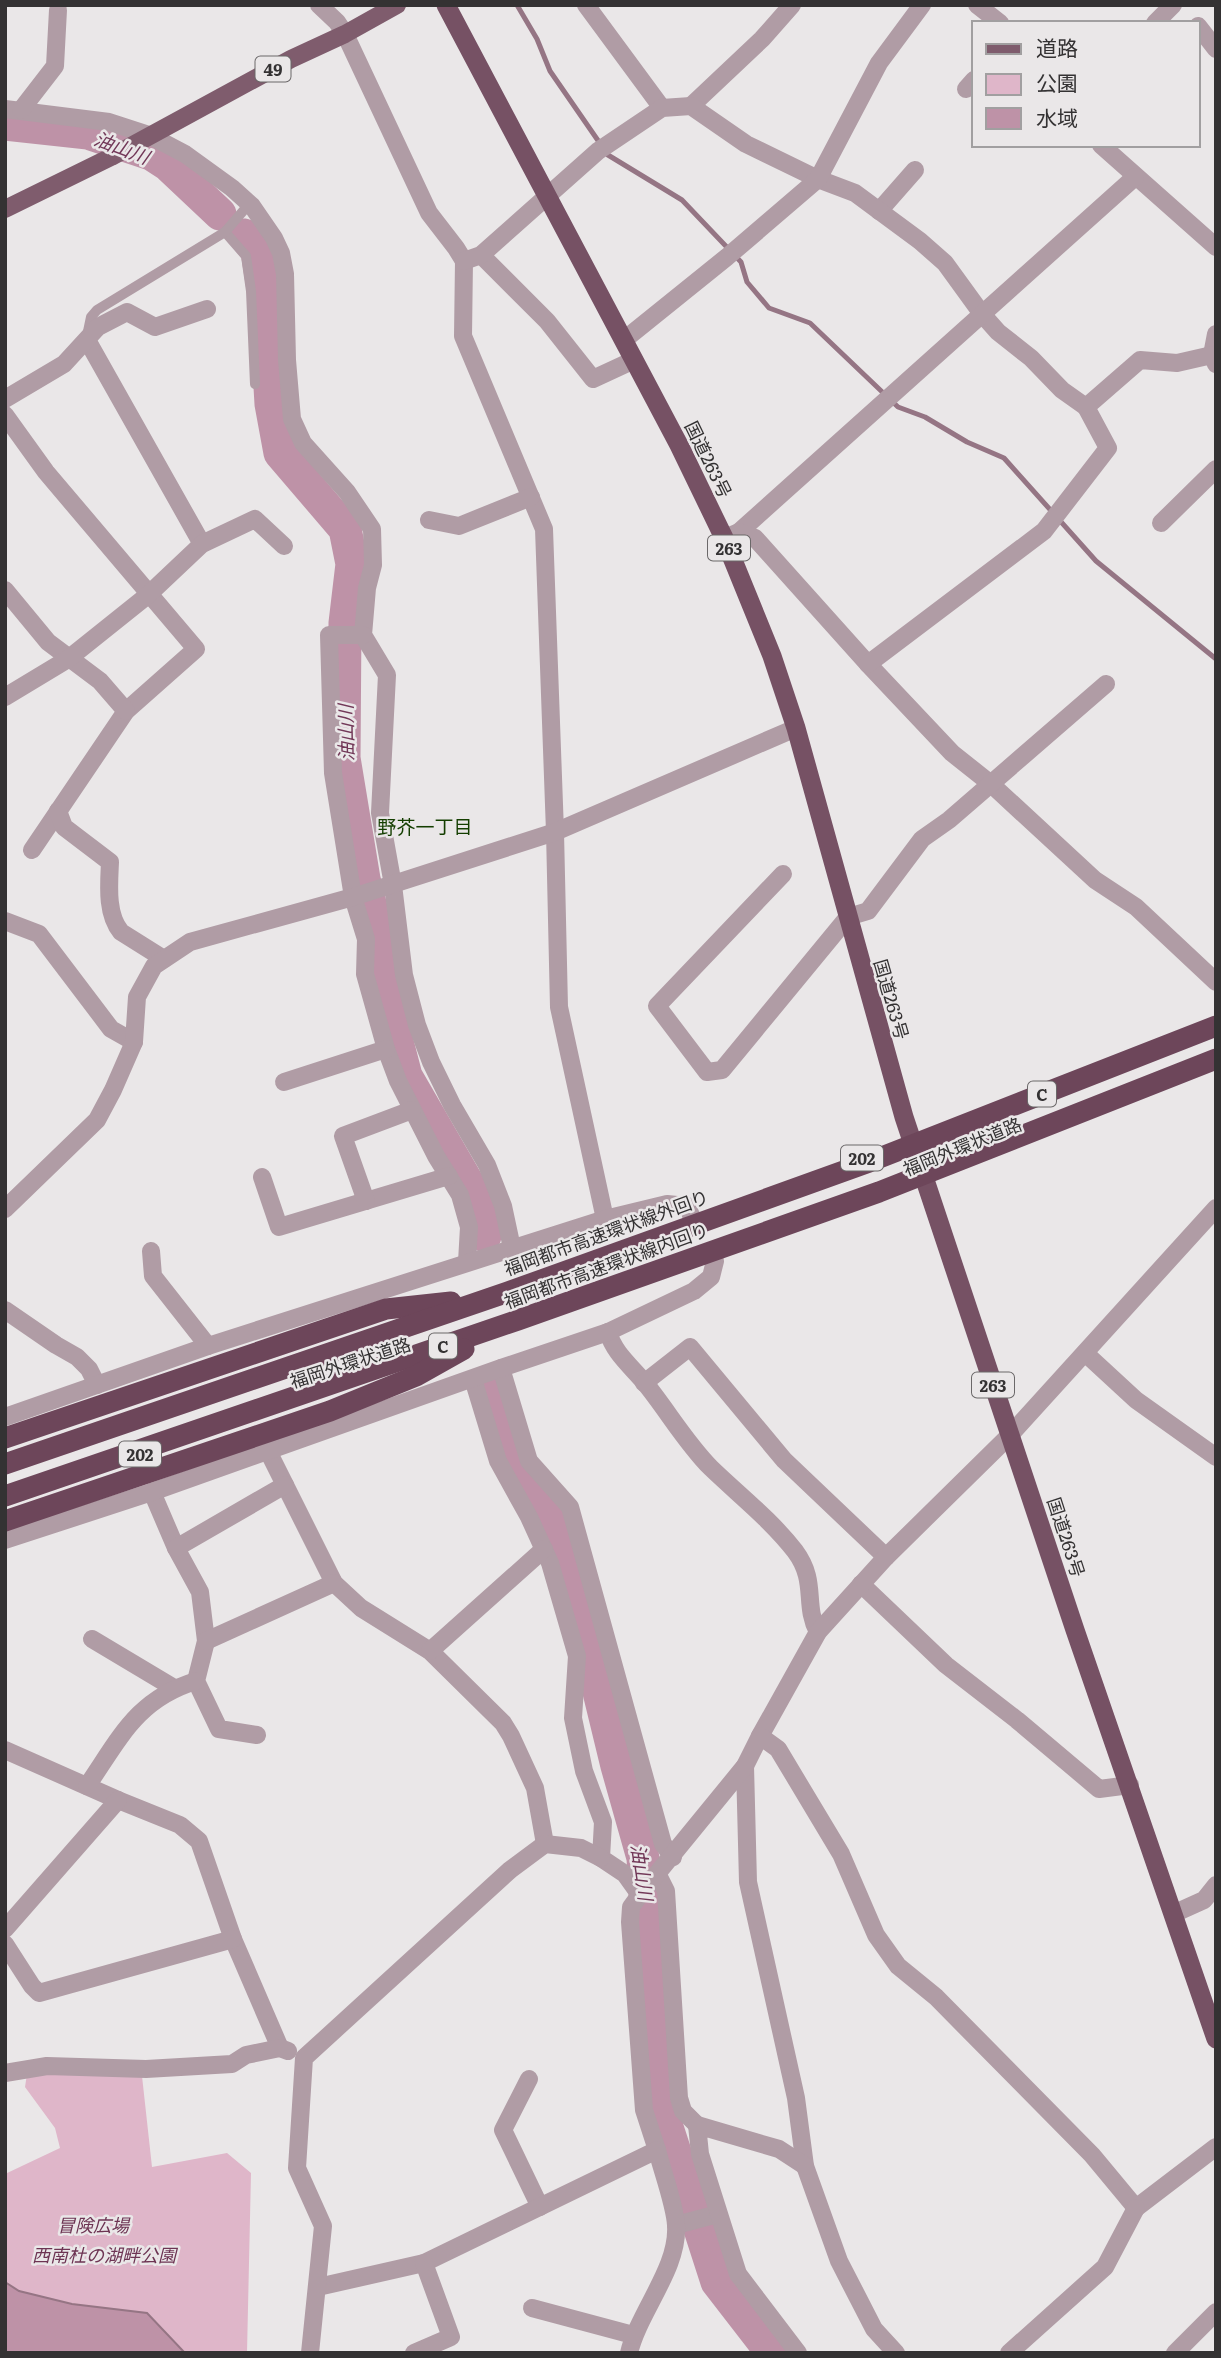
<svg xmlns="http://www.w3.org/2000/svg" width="1221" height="2358" font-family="Literata,'Noto Sans JP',serif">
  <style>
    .green { fill: #dfb6c9 }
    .water { fill: #be92a7; stroke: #957584; stroke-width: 2 }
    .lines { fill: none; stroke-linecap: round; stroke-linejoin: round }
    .stream { stroke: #957584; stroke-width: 5 }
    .river { stroke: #be92a7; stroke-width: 33 }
    .service { stroke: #b09ca5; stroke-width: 10 }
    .minor { stroke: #b09ca5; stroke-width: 18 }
    .tertiary { stroke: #b09ca5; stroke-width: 18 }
    .primary { stroke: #7f5c6d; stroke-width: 18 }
    .trunk { stroke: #765164; stroke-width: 19 }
    .motorway { stroke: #6d465a; stroke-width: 21 }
    .labels { text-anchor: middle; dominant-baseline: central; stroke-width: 5; stroke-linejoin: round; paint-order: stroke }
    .shield { fill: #eae7e8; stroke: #6b6869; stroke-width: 2 }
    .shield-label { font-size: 16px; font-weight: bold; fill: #343233 }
    .street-label { font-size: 18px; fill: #343233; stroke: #eae7e8 }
    .park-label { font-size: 18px; font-style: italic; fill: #6d3453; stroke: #eae7e8 }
    .water-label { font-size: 19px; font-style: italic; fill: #723858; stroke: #eae7e8 }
    .neighbourhood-label { font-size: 19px; fill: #143e00; stroke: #eae7e8 }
  </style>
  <rect width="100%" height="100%" fill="#eae7e8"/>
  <path class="green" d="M27 2074 142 2076 152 2167 227 2153 251 2173 247 2353H5V2174L60 2148 55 2128 25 2087Z"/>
  <path class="water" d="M5 2282 19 2291 72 2304 147 2313 185 2353H5Z"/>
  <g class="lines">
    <path class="stream" d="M517 5 537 39 550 71 608 155 682 200 741 262 747 282 769 308 810 323 898 407 925 417 967 442 1004 458 1096 561 1216 659"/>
    <g class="river">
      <path d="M5 124 88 133 151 154 168 165 220 214"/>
      <path d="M244 235 257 251 265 302 271 404 280 453 345 529 352 564 345 623 344 758 364 879 382 952 389 1011 406 1076 484 1211 485 1236"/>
      <path d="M494 1390 518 1475 553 1521 568 1564 617 1766 643 1858 647 1932 665 2121 717 2282 772 2353"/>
    </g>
    <g class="service">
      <path d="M225 232 246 256 251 291 255 384"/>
      <path d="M87 336 91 317 97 310 225 232 250 203"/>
    </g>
    <g class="minor">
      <path d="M319 5 337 22 345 34 429 213 456 248 464 261 463 336 544 529 555 832 559 1007 605 1219"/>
      <path d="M586 5 662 108"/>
      <path d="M977 5 1000 23"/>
      <path d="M1155 23 1173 5"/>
      <path d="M1198 26 1216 49"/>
      <path d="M966 89 974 80"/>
      <path d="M691 106 762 39 792 5"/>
      <path d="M5 109 109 122 149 135 185 154 232 188 252 206 274 238 281 253 285 274 287 360 292 419 303 443 347 492 372 529 373 565 367 588 363 635 387 675 380 813 393 885 404 975 417 1025 431 1062 452 1105 487 1165 503 1206 512 1248"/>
      <path d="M21 110 55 66 58 10"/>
      <path d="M1101 145 1216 247"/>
      <path d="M879 211 915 170"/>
      <path d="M481 255 547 321 593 379 634 360"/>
      <path d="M464 261 481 255 598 151 662 108 691 106 746 144 818 179 855 193 920 241 945 263 982 314 998 332 1031 358 1062 390 1086 407"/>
      <path d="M87 340 202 544"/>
      <path d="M624 340 727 257 818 179 879 63 922 5"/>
      <path d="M1216 364 1212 355 1216 334"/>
      <path d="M5 399 64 364 98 327 127 312 155 327 207 309"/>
      <path d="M5 415 46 472 196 649 126 711 32 850"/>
      <path d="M429 520 459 526 531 497"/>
      <path d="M1161 523 1216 469"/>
      <path d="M739 532 1135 177"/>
      <path d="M724 538 739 532 755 538 868 664 952 753 991 784 1095 880 1136 907 1216 982"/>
      <path d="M5 590 48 642 100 681 126 711"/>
      <path d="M363 635H329L333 773 353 897 366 939 365 974 386 1049 398 1081 436 1156 460 1195 469 1227 467 1262"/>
      <path d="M868 664 1044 531 1108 448 1086 407 1140 360 1177 363 1212 355"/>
      <path d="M5 697 68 659 148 595 202 544 255 519 284 546"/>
      <path d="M58 811 64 827 110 862C109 884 106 914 121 932L164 959"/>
      <path d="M783 874 657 1006 707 1072 722 1070 848 917 868 911 922 839 949 820 1106 684"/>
      <path d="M5 921 39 934 111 1029 134 1042"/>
      <path d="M284 1082 386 1049"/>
      <path d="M262 1177 279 1227 449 1176"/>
      <path d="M366 1201 343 1136 412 1110"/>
      <path d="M5 1209 97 1120 113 1090 134 1042 137 997 154 966 190 942 353 897 555 832 796 728"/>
      <path d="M151 1251 153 1276 208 1346"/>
      <path d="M5 1310 56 1345 77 1357 89 1369 97 1385"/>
      <path d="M608 1332C614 1353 631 1366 645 1383 667 1410 686 1443 711 1468 739 1495 771 1520 795 1551 818 1582 803 1604 818 1632"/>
      <path d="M1085 1353 1136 1400 1216 1457"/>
      <path d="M501 1368 529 1461 570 1507 663 1844 673 1857"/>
      <path d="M473 1379 498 1461 529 1517 550 1563 577 1656 573 1718 584 1771 603 1822 601 1858 625 1874 635 1888 642 1892 631 1907 630 1922 644 2110 657 2150"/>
      <path d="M644 1383 690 1347 784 1460 886 1557"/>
      <path d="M5 1417 208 1346 605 1219 667 1204 687 1206 694 1222"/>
      <path d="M268 1451 334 1583 361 1608 430 1651 503 1723 511 1736 535 1788 545 1844"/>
      <path d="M152 1492 176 1548 200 1592 206 1641 196 1681 219 1729 257 1735"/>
      <path d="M5 1540 152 1492 501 1368 608 1332 694 1291 711 1277 715 1261"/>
      <path d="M176 1548 285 1485"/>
      <path d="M861 1584 946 1665 1017 1720 1099 1789 1130 1785"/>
      <path d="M92 1639 174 1688"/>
      <path d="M206 1641 334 1583"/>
      <path d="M430 1651 544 1549"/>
      <path d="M760 1736 818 1632 886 1557 1010 1435"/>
      <path d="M5 1750 118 1800 180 1825 199 1841 233 1939 280 2048"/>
      <path d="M745 1766 748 1882 796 2098 805 2166 839 2261 874 2329 896 2353"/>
      <path d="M87 1786C120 1738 137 1699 196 1681"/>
      <path d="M658 1875 666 1891 679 2098 683 2111 697 2125"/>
      <path d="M642 1892 745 1766 760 1736 778 1749 841 1854 876 1935 898 1966 936 1997 1092 2155 1136 2208 1216 2147"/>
      <path d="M1173 1914 1204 1900 1216 1885"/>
      <path d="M5 1929 118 1800"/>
      <path d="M5 1944 32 1986 39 1993 233 1939"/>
      <path d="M5 2073 47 2066 146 2069 232 2064 246 2055 280 2048 288 2051"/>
      <path d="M529 2079 503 2130 540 2207"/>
      <path d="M676 2225 718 2214"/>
      <path d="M318 2287 424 2263 657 2150C662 2170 675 2205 676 2225 679 2268 639 2311 629 2353"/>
      <path d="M532 2308 633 2335"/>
      <path d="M310 2353 323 2226 297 2168 304 2058 510 1870 545 1844 581 1848 601 1858"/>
      <path d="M414 2353 451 2337 424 2263"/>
      <path d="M798 2353 738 2274 700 2154 697 2125 779 2149 805 2166"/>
      <path d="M1009 2353 1105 2267 1136 2208"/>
      <path d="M1175 2353 1216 2312"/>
    </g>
    <path class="tertiary" d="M1010 1435 1216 1208"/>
    <path class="primary" d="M5 209 111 157 291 59 345 34 397 5"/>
    <path class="trunk" d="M446 5 679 445 724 538 772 656 796 728 904 1117 1075 1630 1216 2039"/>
    <g class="motorway">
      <path d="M5 1438 386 1309 451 1302"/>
      <path d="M5 1464 508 1292 869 1162 1216 1026"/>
      <path d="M5 1496 518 1320 879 1192 1216 1059"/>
      <path d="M5 1521 330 1411 416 1376 464 1349"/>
    </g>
  </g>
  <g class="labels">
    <g class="shield">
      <rect x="255.5" y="56.5" width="35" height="25" rx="5"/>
      <rect x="708" y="535.5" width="42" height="25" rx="5"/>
      <rect x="1028" y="1081.5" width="28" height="25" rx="5"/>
      <rect x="841" y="1145.5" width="42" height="25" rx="5"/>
      <rect x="429" y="1333.5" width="28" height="25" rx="5"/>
      <rect x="972" y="1372.5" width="42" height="25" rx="5"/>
      <rect x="119" y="1441.5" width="42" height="25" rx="5"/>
    </g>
    <g class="shield-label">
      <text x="273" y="69">49</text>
      <text x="729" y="548">263</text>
      <text x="1042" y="1094">C</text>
      <text x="862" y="1158">202</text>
      <text x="443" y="1346">C</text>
      <text x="993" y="1385">263</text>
      <text x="140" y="1454">202</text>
    </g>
    <g class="street-label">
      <text transform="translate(709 459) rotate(64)">国道263号</text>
      <text transform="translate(892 999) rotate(74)">国道263号</text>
      <text transform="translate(962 1146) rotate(-22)">福岡外環状道路</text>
      <text transform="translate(606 1232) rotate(-20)">福岡都市高速環状線外回り</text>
      <text transform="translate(606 1265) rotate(-20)">福岡都市高速環状線内回り</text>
      <text transform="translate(350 1362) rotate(-18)">福岡外環状道路</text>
      <text transform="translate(1067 1537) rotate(72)">国道263号</text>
    </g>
    <g class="park-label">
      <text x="93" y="2224">冒険広場</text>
      <text x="104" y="2254">西南杜の湖畔公園</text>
    </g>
    <g class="water-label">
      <text transform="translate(122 147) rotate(21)">油山川</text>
      <text transform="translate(345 733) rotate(-91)">油山川</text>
      <text transform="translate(643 1872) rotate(82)">油山川</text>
    </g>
    <g class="neighbourhood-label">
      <text x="425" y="826">野芥一丁目</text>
    </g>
  </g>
  <rect width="1221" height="2358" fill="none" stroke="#343233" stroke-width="14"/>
  <rect x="972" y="21" width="228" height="126" fill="#eae7e8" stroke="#a19fa0" stroke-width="2"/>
  <rect x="986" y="44" width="35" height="10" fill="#7f5c6d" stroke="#a19fa0" stroke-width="2"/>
  <text x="1036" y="56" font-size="21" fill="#343233">道路</text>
  <rect x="986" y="74" width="35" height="21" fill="#dfb6c9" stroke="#a19fa0" stroke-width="2"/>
  <text x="1036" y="91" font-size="21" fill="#343233">公園</text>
  <rect x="986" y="108" width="35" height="21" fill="#be92a7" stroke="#a19fa0" stroke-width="2"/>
  <text x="1036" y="126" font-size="21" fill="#343233">水域</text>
</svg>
